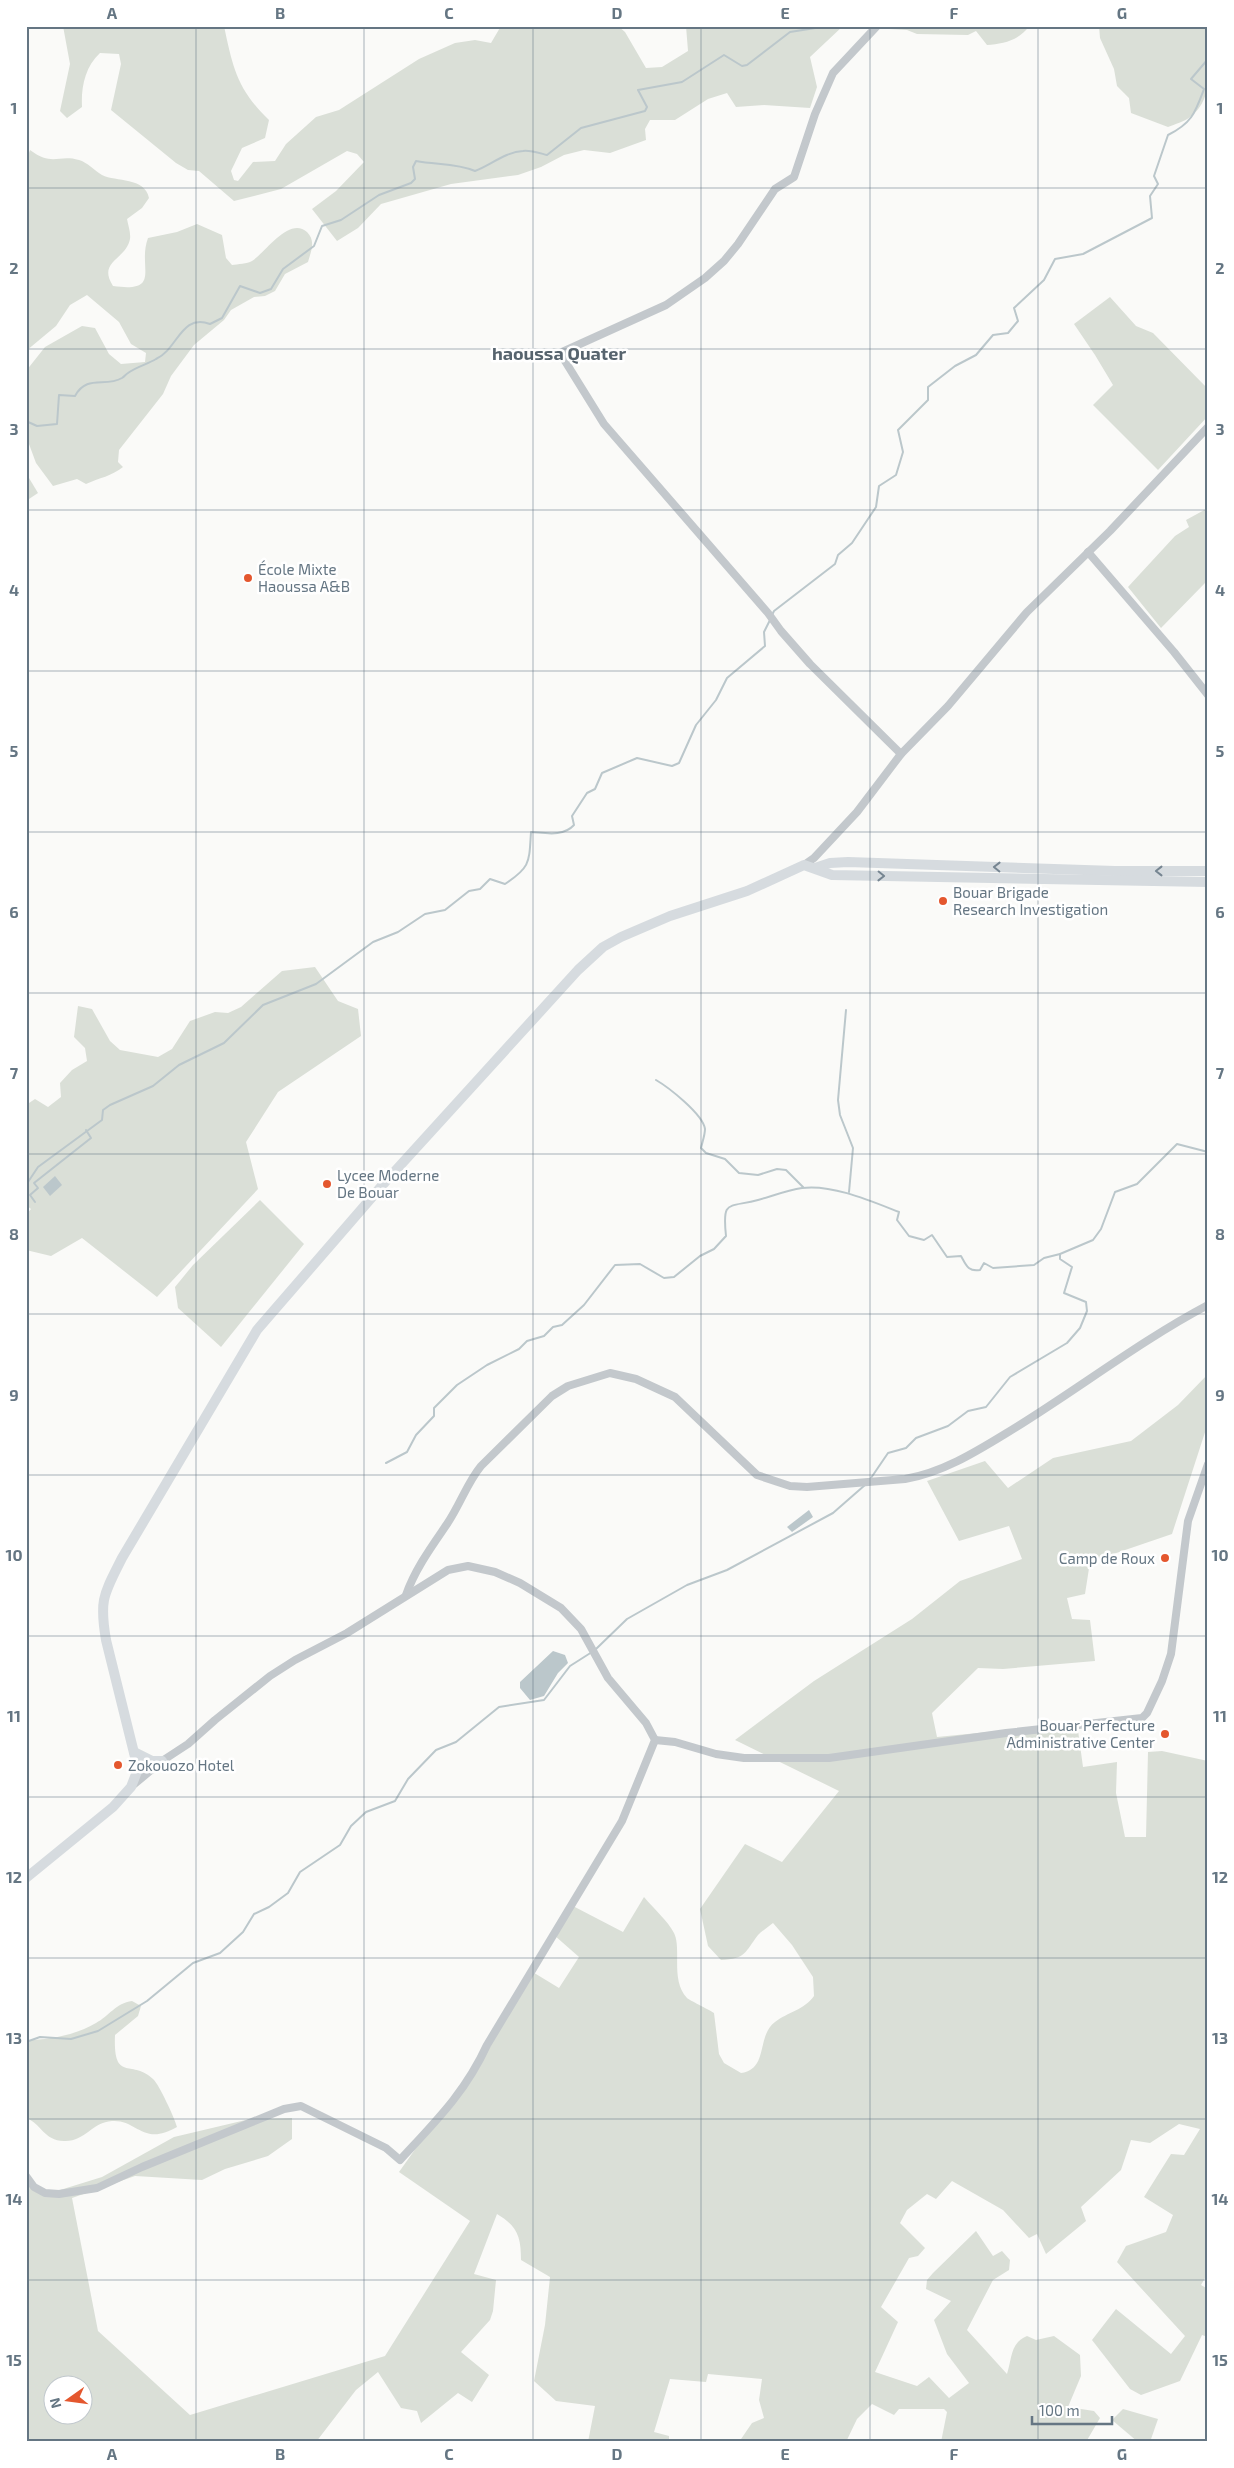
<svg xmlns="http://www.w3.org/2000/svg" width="1234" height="2468" font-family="'Exo 2',sans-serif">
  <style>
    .green { fill: #dadfd7; fill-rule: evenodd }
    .water { fill: #bbc7cb }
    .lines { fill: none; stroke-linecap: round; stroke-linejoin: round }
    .stream { stroke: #bbc7cb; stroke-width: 2 }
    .minor { stroke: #c3c8cc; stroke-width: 8 }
    .major { stroke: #d6dbdf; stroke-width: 10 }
    .oneway { stroke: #768591 }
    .grid { fill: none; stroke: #657683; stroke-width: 1; stroke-opacity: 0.55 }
    .poi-dot { fill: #e4572e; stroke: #fff; stroke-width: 2 }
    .labels { text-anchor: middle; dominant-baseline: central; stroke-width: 5; stroke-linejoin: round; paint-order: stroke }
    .poi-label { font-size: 15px; fill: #657683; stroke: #fff; text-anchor: start }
    .quarter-label { font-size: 18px; font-weight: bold; fill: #57646e; stroke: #fff }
    .neatline { fill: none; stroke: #657683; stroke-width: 2 }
    .grid-label { font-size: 16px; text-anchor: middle; font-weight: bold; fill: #657683 }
  </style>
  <rect width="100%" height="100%" fill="#fafaf8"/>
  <g class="green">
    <path d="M63 26H224C233 68 237 89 269 120L265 138 242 148 231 171 234 180 238 181 253 162 275 161 286 144 316 117 339 110 419 59 455 43 475 40 491 43 501 26H618L625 32 646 68 662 67 688 51 686 26H843L810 57 817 87 810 108 764 105 736 107 727 93 708 99 675 120H650L645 129 646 140 610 153 584 150 564 155 541 167 518 175 451 184 381 204 358 228 337 241 312 209 336 191 364 162 357 154 347 151 281 189 234 201 199 171 188 170 176 163 111 110 121 64 119 54 100 53C85 67 81 87 82 107L67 118 60 111 70 64Z"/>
    <path d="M885 26H1029C1020 40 1003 44 987 45L976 31 968 35 917 34 907 30 889 29Z"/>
    <path d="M1099 26H1208C1208 55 1217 98 1190 117 1184 122 1175 124 1168 127L1131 113 1129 98 1117 86 1114 69 1100 38Z"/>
    <path d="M30 150C53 167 58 154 79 160 87 162 95 171 102 175 116 182 145 177 149 198L142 208 127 219C128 225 131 233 130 239 126 260 97 261 113 286 163 293 137 267 148 238L177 232 197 224 222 235 226 258 232 265C238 264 247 264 252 261 265 253 289 216 307 232 316 241 311 251 308 262L285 274 275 291 265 296 254 297 231 310 224 320 194 345 171 376 163 394 119 450 118 462 123 467C112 476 99 478 86 484L77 479 53 486 36 463 26 436V371L45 347 82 326 95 328 109 354 121 364 145 362 146 353 131 344 119 322 87 295 70 305 56 326 26 351V161Z"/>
    <path d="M1110 297 1136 326 1153 333 1208 389V416L1158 470 1093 405 1113 385 1095 355 1074 324Z"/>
    <path d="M26 473 38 493 26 501Z"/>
    <path d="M1208 508V585L1205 583 1161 628 1128 587 1175 536 1189 527 1186 520Z"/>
    <path d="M315 967 338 1001 358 1009 361 1036 278 1092 246 1142 258 1189 157 1297 82 1238 51 1256 26 1250V1215L31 1209 26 1205V1105L35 1099 48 1107 61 1097 60 1083 72 1070 87 1061 85 1048 74 1037 78 1006 92 1009 110 1041 120 1050 158 1057 172 1049 190 1021 215 1012 228 1013 241 1007 282 971Z"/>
    <path d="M260 1200 304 1244 221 1347 178 1308 175 1287 193 1265Z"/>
    <path d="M1208 1374V1423L1172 1534 1090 1562 1085 1594 1067 1598 1072 1619 1090 1620 1095 1661 1003 1669 978 1668 932 1713 937 1737 1077 1723 1083 1767 1117 1762 1116 1793 1125 1837H1146L1148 1752 1162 1751 1208 1761V2273L1201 2285 1208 2289V2337L1202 2335 1180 2381 1141 2395 1130 2389 1092 2340 1116 2309 1171 2354 1185 2336 1117 2262 1126 2246 1166 2232 1173 2215 1144 2197 1171 2154 1184 2155 1200 2129 1179 2124 1150 2143 1131 2140 1121 2170 1081 2207 1086 2221 1046 2254 1037 2234 1029 2238 1003 2210 952 2181 936 2199 927 2194 907 2210 900 2223 925 2248 918 2256 909 2258 881 2307 898 2322 875 2372 917 2386 929 2377 949 2398 969 2383 947 2354 934 2320 951 2301 926 2289 927 2280 933 2273 976 2231 993 2256 1002 2251 1010 2260 1009 2270 993 2280 967 2330 1007 2374C1012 2359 1010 2343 1027 2336L1036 2340 1054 2336 1080 2355 1081 2376 1068 2407 1094 2411 1100 2418 1086 2442H941L947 2412 944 2409H899L894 2415 872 2404 857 2419 846 2442H739L752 2423 764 2418 759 2400 762 2379 708 2374 706 2382 670 2379 654 2432 669 2436V2442H588L595 2406 556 2401 534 2381 545 2325 550 2277 521 2260C521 2236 517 2226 497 2214L474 2274 496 2280 493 2311 490 2320 461 2352 489 2375 472 2402 458 2393 421 2423 417 2411 401 2408 378 2372 356 2390 316 2442H26V2183L44 2195 102 2177 174 2137 250 2119 292 2118V2139L268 2156 225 2169 202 2180 135 2176 72 2198 98 2331 190 2415 385 2356 470 2221 399 2172 468 2075 531 1971 559 1988 579 1957 554 1935 571 1905 623 1932 644 1897C653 1908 668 1921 674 1933 682 1949 670 1980 687 1998 689 2000 708 2009 714 2013L719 2054 724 2063 741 2073C769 2069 756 2036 775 2022 788 2012 804 2010 814 1996L813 1977 792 1945 773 1923C768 1927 762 1931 758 1935 745 1952 746 1959 721 1960L708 1946 700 1909 745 1844 782 1862 839 1791 735 1740 814 1681 912 1619 960 1581 1022 1559 1009 1526 959 1541 927 1481 985 1461 1008 1488 1053 1458 1131 1441 1178 1405ZM52 2386H82V2416H52Z"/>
    <path d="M132 2001 141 2006 138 2016 115 2035C113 2084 132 2058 153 2079 159 2084 175 2119 177 2127 143 2147 137 2119 112 2121 92 2122 85 2142 64 2141 44 2141 41 2123 26 2118V2040C49 2040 76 2035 96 2023 109 2016 116 2003 132 2001Z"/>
    <path d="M1123 2409 1158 2419 1150 2442H1138L1112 2420Z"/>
  </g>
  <g class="water">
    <path d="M55 1176 62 1185 50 1196 43 1187Z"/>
    <path d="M809 1510 813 1517 792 1532 787 1527Z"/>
    <path d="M553 1651 565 1655 568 1663 558 1673 544 1696 530 1700 520 1688V1682Z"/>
  </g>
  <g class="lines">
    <g class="stream">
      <path d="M26 421 37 426 57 424 59 395 75 396C87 374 105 388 122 378 125 376 125 375 128 373 136 367 148 364 156 359 178 349 181 313 210 324L222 318 240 286 260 293 271 289 283 269 314 246 322 226 341 220 379 195 411 183 415 179 413 167 416 161C437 165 456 163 475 171 491 165 505 152 523 151 530 150 539 153 547 155L581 128 645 111 647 107 638 90 682 82 724 55 742 66 747 65 790 32 828 26"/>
      <path d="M772 615 774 611 835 564 838 555 852 543 876 507 879 486 896 475 903 452 898 430 928 400V387L955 366 976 355 993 335 1008 333 1018 321 1014 308 1044 280 1055 259 1083 254 1152 218 1150 196 1158 184 1154 176 1168 135C1192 123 1195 113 1204 89L1191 79 1208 59"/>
      <path d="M846 1010 838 1100 840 1115 853 1148 849 1192"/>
      <path d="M656 1080C668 1087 703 1114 705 1129 705 1135 702 1143 701 1148L706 1153 725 1159 739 1173 758 1175 777 1169 786 1170 803 1187"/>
      <path d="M26 1185 38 1167 102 1120 103 1110 110 1105 153 1086 179 1065 224 1043 263 1005 316 984 373 942 398 932 425 914 445 910 469 891 480 889 490 879 505 884C531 867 529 862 531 832 546 833 563 837 574 825L572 816 587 793 595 789 602 773 637 758 672 766 679 763 696 725 716 700 727 678 765 646 764 632 770 620"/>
      <path d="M35 1202 30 1195 38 1188 34 1183 91 1138 86 1130"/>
      <path d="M386 1463 407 1452 416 1435 434 1416V1408L457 1385 487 1365 519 1349 527 1341 544 1336 553 1327 562 1325 584 1305 615 1265 640 1264 664 1278 674 1277 700 1256 714 1249 726 1236C722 1199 728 1208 758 1200 772 1196 788 1190 802 1188 832 1184 871 1201 899 1212L897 1220 909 1236 924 1240 932 1235 947 1257 961 1256C966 1265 968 1272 980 1270L984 1263 993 1268 1034 1265 1044 1258 1060 1254 1093 1240 1101 1229 1115 1192 1137 1184 1177 1144 1208 1152"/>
      <path d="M871 1478 888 1453 906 1448 916 1438 948 1426 968 1411 986 1407 1010 1377 1067 1343 1080 1328 1087 1311 1086 1302 1064 1293 1072 1267 1060 1259V1254"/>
      <path d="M596 1649 627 1619 687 1585 727 1570 833 1513 865 1485"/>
      <path d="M26 2042 40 2037 71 2039 98 2031 147 2001 193 1963 220 1953 243 1932 254 1914 269 1907 288 1893 300 1872 340 1845 351 1826 366 1812 395 1801 408 1779 436 1750 456 1742 499 1707 544 1700 570 1666 592 1652"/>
    </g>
    <g class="minor">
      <path d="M877 26 833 73 815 114 794 177 775 189 738 244 724 261 705 278 666 305 560 353 604 424 768 613 781 631 810 664 901 754"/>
      <path d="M1088 552 1174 652 1208 695"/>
      <path d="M804 865 814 858 857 812 901 754 948 706 1027 612 1110 531 1208 427"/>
      <path d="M406 1595C415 1569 432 1546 447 1524 460 1505 467 1483 481 1466L552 1396 568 1386 610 1373 636 1379 675 1397 757 1475 790 1486 807 1487 905 1479C941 1473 974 1453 1005 1434 1073 1393 1138 1342 1208 1305"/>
      <path d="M655 1740 675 1742 716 1754 744 1758H829L1006 1733 1142 1718 1147 1713 1162 1681 1171 1654 1188 1521 1208 1464"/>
      <path d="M26 2176 34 2187 45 2193 59 2194 97 2188 142 2167 284 2109 301 2106 386 2148 400 2160C435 2122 465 2093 487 2045L622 1821 655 1740 646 1723 608 1678 581 1629 561 1608 520 1583 495 1572 468 1566 448 1570 347 1633 295 1660 270 1676 215 1720 188 1744 162 1761 132 1786"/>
    </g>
    <g class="major">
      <path d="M815 868 830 863 848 862 1115 871H1208"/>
      <path d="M134 1752 152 1761H162"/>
      <path d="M26 1878 113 1807 131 1787 138 1769 106 1640C99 1599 104 1594 122 1558L257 1330 386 1181 578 970 603 947 621 937 670 916 747 891 804 865 832 875 1208 882"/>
    </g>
  </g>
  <defs><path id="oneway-chevron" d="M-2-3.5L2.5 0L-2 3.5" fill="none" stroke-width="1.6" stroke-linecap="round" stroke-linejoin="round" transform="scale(1.25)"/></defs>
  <g class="oneway">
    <use href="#oneway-chevron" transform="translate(997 867) rotate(-179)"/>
    <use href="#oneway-chevron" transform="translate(1159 871) rotate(-180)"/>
    <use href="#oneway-chevron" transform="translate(881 876) rotate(1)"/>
  </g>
  <path class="grid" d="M196 26V2442M364 26V2442M533 26V2442M701 26V2442M870 26V2442M1038 26V2442M26 188H1208M26 349H1208M26 510H1208M26 671H1208M26 832H1208M26 993H1208M26 1154H1208M26 1314H1208M26 1475H1208M26 1636H1208M26 1797H1208M26 1958H1208M26 2119H1208M26 2280H1208"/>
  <g class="poi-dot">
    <circle cx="248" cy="578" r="5"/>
    <circle cx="943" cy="901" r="5"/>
    <circle cx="327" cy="1184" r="5"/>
    <circle cx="1165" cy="1558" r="5"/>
    <circle cx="1165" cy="1734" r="5"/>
    <circle cx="118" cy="1765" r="5"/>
  </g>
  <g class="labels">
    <g class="poi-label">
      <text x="258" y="569">École Mixte<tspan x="258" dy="17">Haoussa A&amp;B</tspan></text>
      <text x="953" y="892">Bouar Brigade<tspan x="953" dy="17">Research Investigation</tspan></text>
      <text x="337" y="1175">Lycee Moderne<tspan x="337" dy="17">De Bouar</tspan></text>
      <text x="1155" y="1558" text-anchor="end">Camp de Roux</text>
      <text x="1155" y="1725" text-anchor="end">Bouar Perfecture<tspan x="1155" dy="17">Administrative Center</tspan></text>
      <text x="128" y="1765">Zokouozo Hotel</text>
    </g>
    <g class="quarter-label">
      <text x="559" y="353">haoussa Quater</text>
    </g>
  </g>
  <rect width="1234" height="2468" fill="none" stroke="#ffffff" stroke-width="55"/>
  <g transform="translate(68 2400) rotate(256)"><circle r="24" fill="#ffffff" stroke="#c1c8cd"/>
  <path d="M0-4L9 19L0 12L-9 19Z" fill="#e4572e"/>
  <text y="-8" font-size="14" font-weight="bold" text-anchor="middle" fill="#657683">N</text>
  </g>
  <path d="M1032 2416v8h80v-8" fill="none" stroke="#657683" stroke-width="2.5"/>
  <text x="1039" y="2416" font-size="15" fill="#657683" stroke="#ffffff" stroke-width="4" paint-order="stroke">100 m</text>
  <rect x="28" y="28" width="1178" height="2412" class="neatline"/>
  <g class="grid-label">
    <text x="112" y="19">A</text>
    <text x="280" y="19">B</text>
    <text x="449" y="19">C</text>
    <text x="617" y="19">D</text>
    <text x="785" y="19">E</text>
    <text x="954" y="19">F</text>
    <text x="1122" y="19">G</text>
    <text x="14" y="114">1</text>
    <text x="1220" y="114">1</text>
    <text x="14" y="274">2</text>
    <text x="1220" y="274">2</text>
    <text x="14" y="435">3</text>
    <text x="1220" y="435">3</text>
    <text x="14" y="596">4</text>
    <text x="1220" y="596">4</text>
    <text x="14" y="757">5</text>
    <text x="1220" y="757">5</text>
    <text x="14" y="918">6</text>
    <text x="1220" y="918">6</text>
    <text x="14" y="1079">7</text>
    <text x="1220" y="1079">7</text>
    <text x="14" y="1240">8</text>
    <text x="1220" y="1240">8</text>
    <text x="14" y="1401">9</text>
    <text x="1220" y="1401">9</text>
    <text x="14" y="1561">10</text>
    <text x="1220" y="1561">10</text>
    <text x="14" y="1722">11</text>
    <text x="1220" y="1722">11</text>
    <text x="14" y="1883">12</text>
    <text x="1220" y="1883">12</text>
    <text x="14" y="2044">13</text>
    <text x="1220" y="2044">13</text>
    <text x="14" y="2205">14</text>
    <text x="1220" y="2205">14</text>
    <text x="14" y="2366">15</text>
    <text x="1220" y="2366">15</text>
    <text x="112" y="2460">A</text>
    <text x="280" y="2460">B</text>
    <text x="449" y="2460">C</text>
    <text x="617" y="2460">D</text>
    <text x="785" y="2460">E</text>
    <text x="954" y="2460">F</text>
    <text x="1122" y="2460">G</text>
  </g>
</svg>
